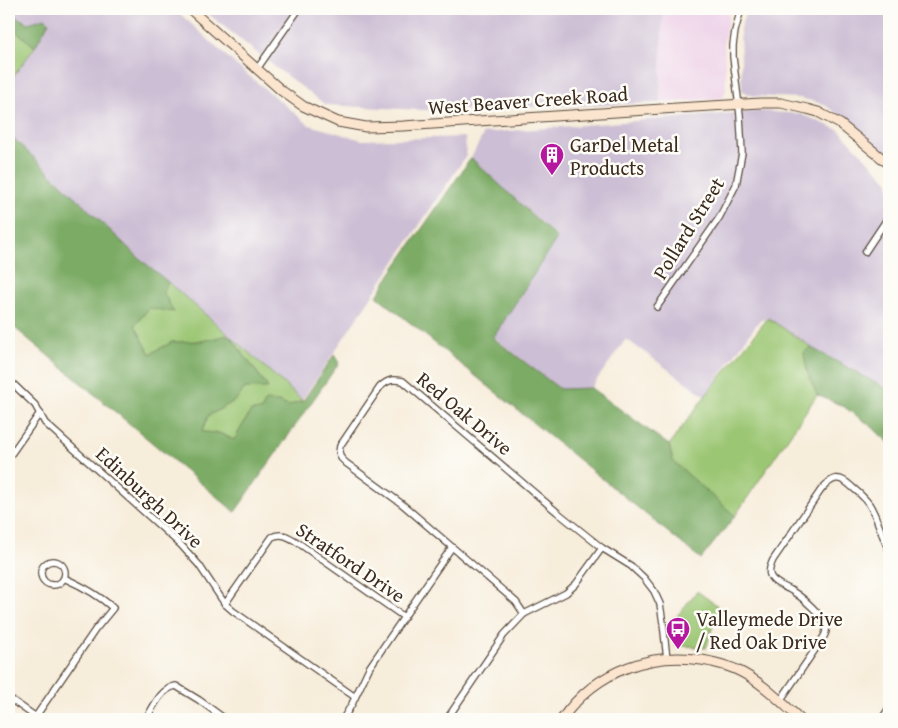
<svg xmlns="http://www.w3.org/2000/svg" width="898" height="728" font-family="'Gentium Book Plus',serif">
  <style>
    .built { fill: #edd0e8 }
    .industrial { fill: #ccbed4 }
    .green { fill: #9bc673; stroke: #6b7848 }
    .forest { fill: #7cab65; stroke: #5c6a42 }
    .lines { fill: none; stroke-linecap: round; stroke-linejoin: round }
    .street-casing { stroke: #57473a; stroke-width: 8 }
    .secondary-casing { stroke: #57473a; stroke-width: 11 }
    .street { stroke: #fff; stroke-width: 5.5 }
    .secondary { stroke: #fbe5cf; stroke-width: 9 }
    .labels { text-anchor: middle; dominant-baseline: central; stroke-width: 5; stroke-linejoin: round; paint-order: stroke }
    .street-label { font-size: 20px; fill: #3b2a1e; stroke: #fdfcf7 }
    .poi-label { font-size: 20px; fill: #3b2a1e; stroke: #fdfcf7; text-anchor: start }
  </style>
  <rect width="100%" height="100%" fill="#fdfcf7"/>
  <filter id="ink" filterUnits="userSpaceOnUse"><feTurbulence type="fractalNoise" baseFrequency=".02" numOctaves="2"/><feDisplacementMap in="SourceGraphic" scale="10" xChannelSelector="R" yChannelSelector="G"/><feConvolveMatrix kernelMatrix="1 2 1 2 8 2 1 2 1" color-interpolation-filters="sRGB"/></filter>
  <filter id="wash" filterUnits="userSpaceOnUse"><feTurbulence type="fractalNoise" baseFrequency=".0096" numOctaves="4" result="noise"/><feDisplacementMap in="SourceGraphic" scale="20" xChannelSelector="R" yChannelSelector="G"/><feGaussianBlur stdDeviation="1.12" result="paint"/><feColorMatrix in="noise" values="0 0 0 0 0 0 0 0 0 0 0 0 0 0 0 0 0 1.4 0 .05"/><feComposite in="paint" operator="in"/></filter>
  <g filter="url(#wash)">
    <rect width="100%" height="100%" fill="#f7eddb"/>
    <path class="built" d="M663 9H715L729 14 724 41 726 89 725 93 722 95 724 98 660 103Z"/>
    <g class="industrial">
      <path d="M9 9H175L236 65 309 125 362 140 465 137 466 156 302 400 229 335 139 258 9 134V82L35 47 49 22 45 18 28 24 10 14Z"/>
      <path d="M202 9H663L660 103 422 110 326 105 275 67Z"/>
      <path d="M747 9H889V156L846 119 823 104 801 98 754 96 742 91 740 29Z"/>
      <path d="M760 111 800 114 839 130 889 182V390L810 347 804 342 768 318 759 321 705 396 626 339 591 388 560 389 493 337 557 237 471 158 484 133Z"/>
    </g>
    <g class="green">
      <path d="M9 25 35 47 9 82Z"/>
      <path d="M168 282 229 335 303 401 288 406 279 402 262 411H251L234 440 219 433 201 432 208 416 236 400 245 388 268 387 229 335 202 341 172 342 150 354 135 325 163 292Z"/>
      <path d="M768 318 804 342 810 347 804 353 807 371 817 395 735 516 673 461 669 445 705 396Z"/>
      <path d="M697 591 719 607 706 648 675 645 674 620Z"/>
    </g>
    <g class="forest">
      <path d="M9 13 28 23 45 18 49 22 35 47 9 25Z"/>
      <path d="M9 134 139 258 168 282 163 292 174 312 149 308 135 325 150 354 172 342 202 341 229 335 268 388H245L236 400 208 416 202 432 219 433 234 440 251 411 262 410 265 401 279 402 288 406 303 401 334 355 339 363 235 512 9 323Z"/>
      <path d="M471 158 557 238 493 338 560 389 591 388 669 445 673 461 735 516 701 559 377 296 389 276Z"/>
      <path d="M810 347 889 390V443L871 426 843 406 817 395 807 371 804 353Z"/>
    </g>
  </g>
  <g filter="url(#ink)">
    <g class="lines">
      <defs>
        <g id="street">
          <path d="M257 69 299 9"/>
          <path d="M865 252 889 216"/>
          <path d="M657 307 719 218 736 185 742 153 740 115 733 57V45L735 31 741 9"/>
          <path d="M9 380 35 405 45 423 181 545 199 565 225 604 233 611 355 697"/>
          <path d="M9 457 40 413"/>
          <circle cx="53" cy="573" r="12"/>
          <path d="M225 604 272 537C282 532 289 537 297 542L404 617"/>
          <path d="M524 614 516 602 402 504 346 463 341 458 339 452 340 446 380 387C389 379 393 379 403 381L557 512 602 548 631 566 644 578 654 591 660 604 663 623 667 659"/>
          <path d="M9 698 36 717"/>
          <path d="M780 701 823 638C825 635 827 632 826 627 824 616 802 597 792 591 785 586 773 584 770 575 768 569 771 565 773 560L821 490C832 477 839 474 852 487 858 492 864 497 869 504 878 518 881 535 889 550"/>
          <path d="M34 719 95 630 113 608C99 595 82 586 64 578"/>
          <path d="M146 719C153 708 161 688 176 686L199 700 225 719"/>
          <path d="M343 719 352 704 369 668 452 547"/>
          <path d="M447 719 504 635 524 614 566 593 576 584 602 548"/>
          <path d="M882 719 889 708"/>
        </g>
        <g id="secondary">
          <path d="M190 9 257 69 282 91 303 106 338 122 366 127 403 126 677 108 761 103H781L807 109 818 112 840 124 889 164"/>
          <path d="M562 719C596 670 654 649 712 662 720 664 729 666 737 670 761 681 781 702 800 719"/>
        </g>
      </defs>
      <use href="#street" class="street-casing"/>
      <use href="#secondary" class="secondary-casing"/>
      <use href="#street" class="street"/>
      <use href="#secondary" class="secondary"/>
    </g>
  </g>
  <defs>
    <symbol id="building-pin" viewBox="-11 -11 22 30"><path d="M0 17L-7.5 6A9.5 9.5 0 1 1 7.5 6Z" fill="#b5179e" stroke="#fdfcf7"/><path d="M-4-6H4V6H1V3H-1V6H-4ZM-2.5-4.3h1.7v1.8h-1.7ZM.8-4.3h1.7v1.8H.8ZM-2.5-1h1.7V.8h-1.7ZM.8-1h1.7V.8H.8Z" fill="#fff"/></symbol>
    <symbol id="bus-pin" viewBox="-11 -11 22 30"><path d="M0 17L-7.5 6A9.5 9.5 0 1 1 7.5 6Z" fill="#b5179e" stroke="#fdfcf7"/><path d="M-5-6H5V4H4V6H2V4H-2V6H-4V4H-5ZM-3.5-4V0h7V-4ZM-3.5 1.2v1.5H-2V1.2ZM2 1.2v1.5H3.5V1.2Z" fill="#fff"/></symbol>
  </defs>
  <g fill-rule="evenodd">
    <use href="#building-pin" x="538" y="141" width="28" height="38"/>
    <use href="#bus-pin" x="664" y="615" width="28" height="38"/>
  </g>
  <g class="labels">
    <g class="street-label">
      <text transform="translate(528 100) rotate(-4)">West Beaver Creek Road</text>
      <text transform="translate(688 228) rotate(-58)">Pollard Street</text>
      <text transform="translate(465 413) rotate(40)">Red Oak Drive</text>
      <text transform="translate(150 497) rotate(43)">Edinburgh Drive</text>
      <text transform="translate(351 562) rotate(34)">Stratford Drive</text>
    </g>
    <g class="poi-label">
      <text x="570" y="144">GarDel Metal<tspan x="570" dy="23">Products</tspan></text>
      <text x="696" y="618">Valleymede Drive<tspan x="696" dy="23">/ Red Oak Drive</tspan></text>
    </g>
  </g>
  <rect width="898" height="728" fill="none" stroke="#fdfcf7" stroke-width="30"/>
</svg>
